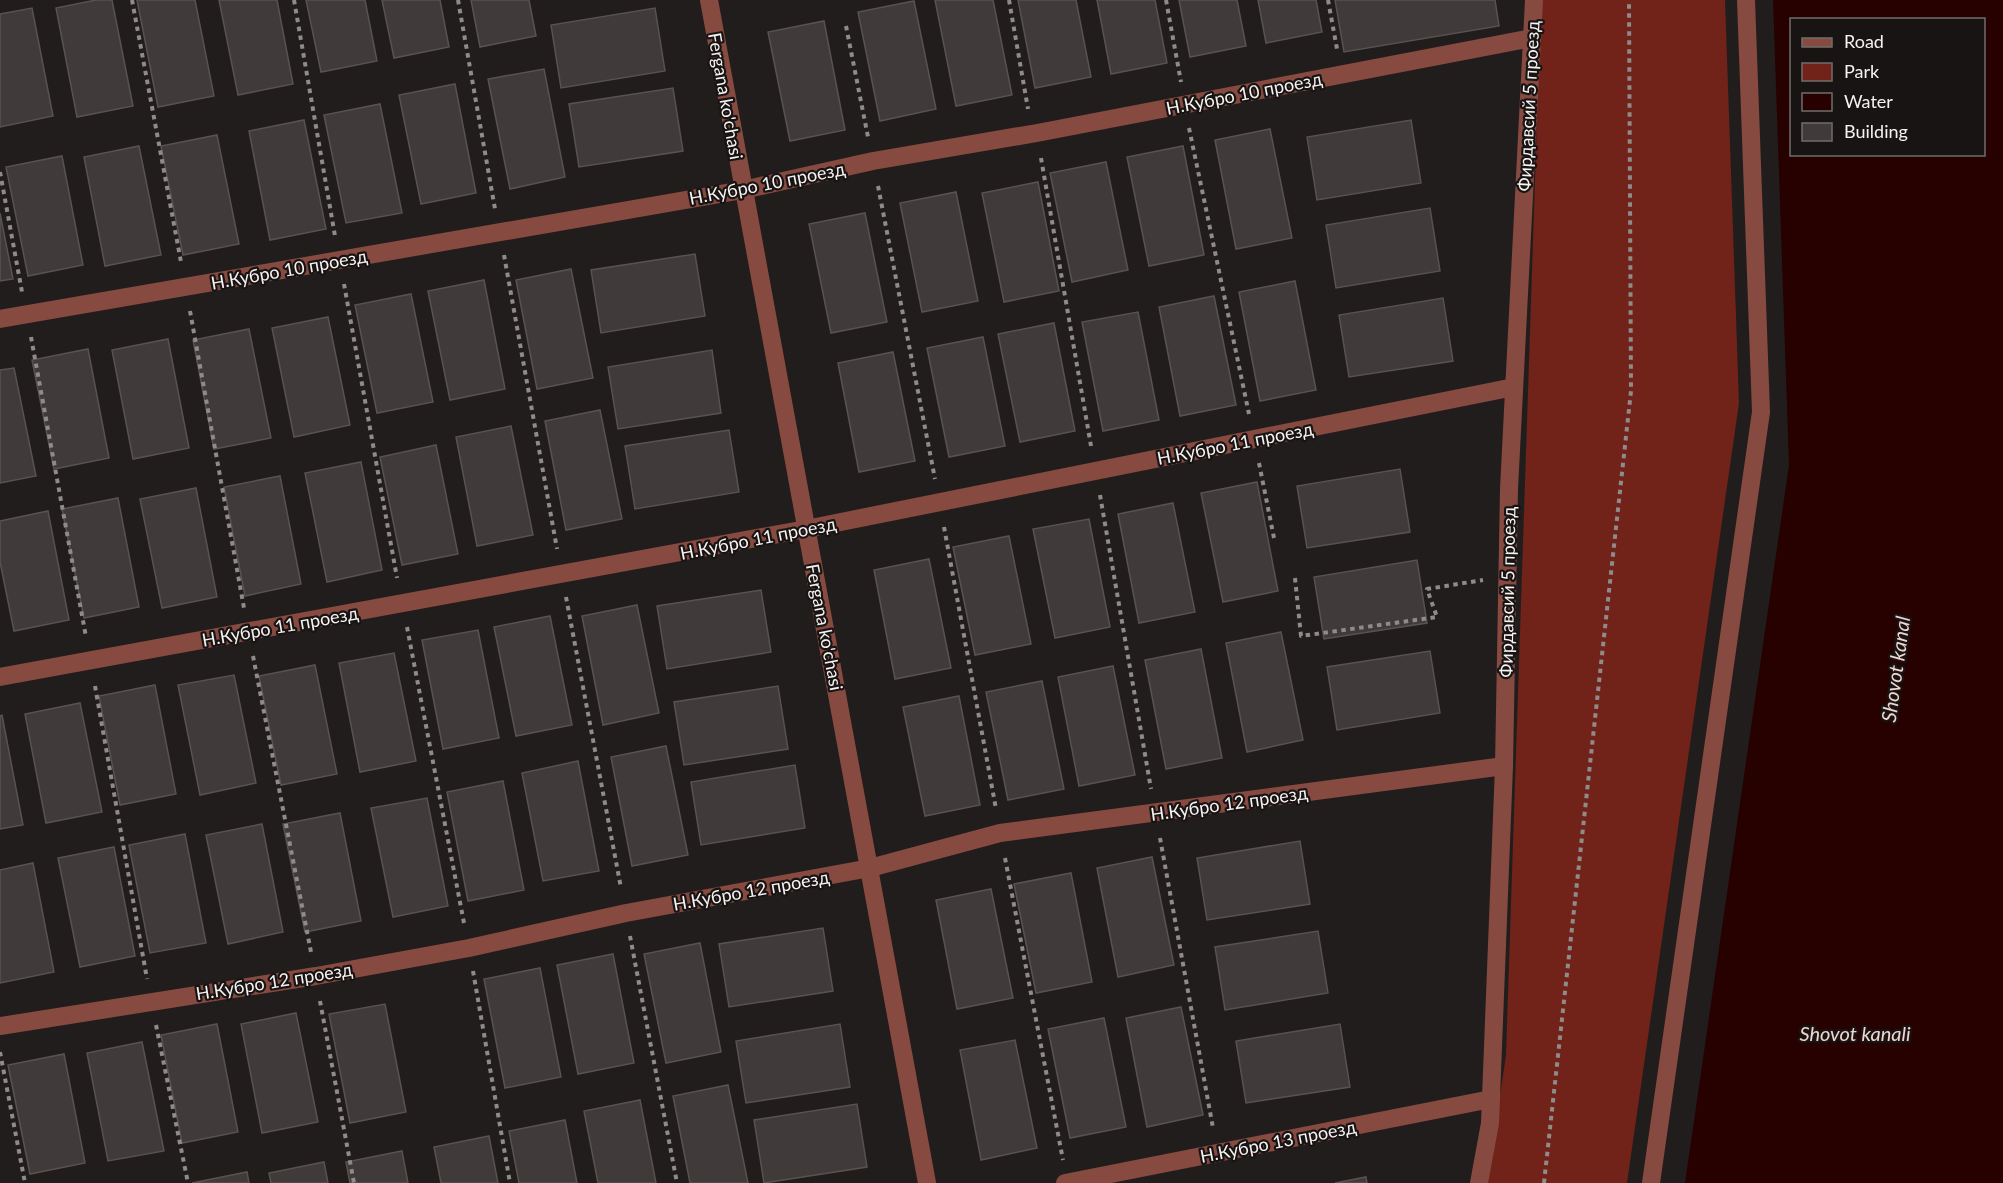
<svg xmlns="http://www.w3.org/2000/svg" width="2003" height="1183" font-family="Lato,sans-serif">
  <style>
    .green { fill: #712319 }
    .water { fill: #270000; fill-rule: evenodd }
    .building { fill: #403b3a; stroke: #585251; stroke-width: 1.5 }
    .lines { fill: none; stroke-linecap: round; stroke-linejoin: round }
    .path { stroke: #8e8b8a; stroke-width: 4; stroke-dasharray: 4.5 4.5; stroke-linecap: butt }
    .minor { stroke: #874a40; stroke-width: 18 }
    .labels { text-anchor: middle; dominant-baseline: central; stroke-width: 4.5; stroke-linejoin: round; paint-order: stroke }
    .street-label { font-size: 18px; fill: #f5f2f1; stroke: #181413 }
    .water-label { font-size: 20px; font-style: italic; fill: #f2d6d1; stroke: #181413 }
  </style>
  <rect width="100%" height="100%" fill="#211d1c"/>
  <path class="green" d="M1541 0H1725L1739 403 1627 1183H1487L1506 1055Z"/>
  <path class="water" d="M1773 0H2003V1183H1685L1789 465ZM1792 20H1984V154H1792Z"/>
  <g class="building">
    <path d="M96 0H112L133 106 77 117 56 8Z"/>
    <path d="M137 0H195L214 96 158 107Z"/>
    <path d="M219 0H277L293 84 238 95Z"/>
    <path d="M306 0H365L377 61 321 72Z"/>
    <path d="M382 0H440L449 47 394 58Z"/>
    <path d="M471 0H529L536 36 480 47Z"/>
    <path d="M935 0H993L1012 95 956 106Z"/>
    <path d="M1018 0H1076L1091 77 1035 88Z"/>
    <path d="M1097 0H1155L1167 63 1111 74Z"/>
    <path d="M1179 0H1237L1246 46 1190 57Z"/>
    <path d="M1258 0H1316L1322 32 1266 43Z"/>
    <path d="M1335 0H1495L1499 26 1344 52Z"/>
    <path d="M914 1 936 109 880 121 858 12Z"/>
    <path d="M32 8 53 116 0 127V14Z"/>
    <path d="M655 8 665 71 561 88 551 25Z"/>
    <path d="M824 21 845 130 790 141 768 32Z"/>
    <path d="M544 69 565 177 510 189 488 79Z"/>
    <path d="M455 84 476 193 421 204 399 95Z"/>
    <path d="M673 88 683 151 579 167 569 104Z"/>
    <path d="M380 104 402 213 346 223 324 115Z"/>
    <path d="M304 120 326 229 270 240 249 131Z"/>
    <path d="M1411 120 1421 183 1317 200 1307 137Z"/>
    <path d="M1270 129 1292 238 1236 249 1215 140Z"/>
    <path d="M217 135 239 244 183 255 161 146Z"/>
    <path d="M139 146 161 255 105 266 84 157Z"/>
    <path d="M1183 146 1204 255 1149 266 1127 157Z"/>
    <path d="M62 156 83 265 28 276 6 167Z"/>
    <path d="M1106 162 1128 270 1072 282 1050 173Z"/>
    <path d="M1038 182 1059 291 1004 302 982 193Z"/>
    <path d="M956 192 978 301 922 312 900 203Z"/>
    <path d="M1430 208 1440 271 1336 288 1326 225Z"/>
    <path d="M0 213 13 279 0 281Z"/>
    <path d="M865 213 887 322 831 333 809 224Z"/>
    <path d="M695 254 705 316 601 333 591 270Z"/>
    <path d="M571 269 593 378 537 389 516 280Z"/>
    <path d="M484 280 505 389 450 400 428 291Z"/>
    <path d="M1295 281 1316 390 1260 401 1239 292Z"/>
    <path d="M411 294 433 402 377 413 355 305Z"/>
    <path d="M1214 296 1236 405 1180 416 1159 307Z"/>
    <path d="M1443 298 1453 361 1349 377 1339 315Z"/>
    <path d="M1138 312 1159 420 1103 431 1082 322Z"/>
    <path d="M328 317 350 425 294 437 272 328Z"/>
    <path d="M1054 323 1075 431 1020 442 998 334Z"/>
    <path d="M249 329 271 438 214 449 193 340Z"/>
    <path d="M983 337 1005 446 949 457 927 348Z"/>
    <path d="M168 339 189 448 133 459 112 350Z"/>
    <path d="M88 349 109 458 54 469 32 360Z"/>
    <path d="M712 350 721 413 618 429 608 367Z"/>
    <path d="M893 352 915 461 859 472 838 363Z"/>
    <path d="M14 368 36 476 0 483V370Z"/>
    <path d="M600 410 622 519 566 530 545 421Z"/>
    <path d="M511 426 533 535 477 546 456 437Z"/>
    <path d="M729 430 739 492 635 509 625 446Z"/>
    <path d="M436 445 458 554 402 565 380 457Z"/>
    <path d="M361 462 382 570 327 582 305 473Z"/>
    <path d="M1400 469 1410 532 1307 548 1297 486Z"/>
    <path d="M280 476 301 584 245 596 224 487Z"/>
    <path d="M1257 482 1278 591 1223 602 1201 493Z"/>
    <path d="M196 488 217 597 162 608 140 499Z"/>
    <path d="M118 498 139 607 84 618 62 509Z"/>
    <path d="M1173 503 1195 612 1139 623 1118 514Z"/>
    <path d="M48 511 69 620 14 631 0 562V521Z"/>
    <path d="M1089 519 1110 627 1055 638 1033 529Z"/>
    <path d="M1009 536 1031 644 975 655 953 547Z"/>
    <path d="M929 559 951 668 895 679 874 570Z"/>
    <path d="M1417 560 1427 623 1324 639 1314 577Z"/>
    <path d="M761 590 771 652 667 669 657 606Z"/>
    <path d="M637 605 659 713 603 725 582 616Z"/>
    <path d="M550 616 572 725 516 736 494 627Z"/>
    <path d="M478 630 499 738 443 749 422 640Z"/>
    <path d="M1281 632 1303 740 1247 752 1226 643Z"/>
    <path d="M1201 649 1222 758 1166 769 1145 660Z"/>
    <path d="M1430 651 1440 713 1337 730 1327 667Z"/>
    <path d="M394 653 416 761 360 772 339 663Z"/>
    <path d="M315 665 337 774 281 785 259 676Z"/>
    <path d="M1113 666 1135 775 1079 786 1058 677Z"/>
    <path d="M234 675 256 783 200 795 178 685Z"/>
    <path d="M1042 681 1064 789 1008 800 986 692Z"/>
    <path d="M155 685 176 794 120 805 99 696Z"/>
    <path d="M778 686 788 749 684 765 674 702Z"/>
    <path d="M959 696 980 805 925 816 903 707Z"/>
    <path d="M80 703 102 812 46 823 25 714Z"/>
    <path d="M2 715 23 825 0 829V716Z"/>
    <path d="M666 746 688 855 632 866 611 757Z"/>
    <path d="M578 761 599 871 543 881 522 773Z"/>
    <path d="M795 765 805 828 701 845 691 782Z"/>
    <path d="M503 781 524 890 468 901 447 792Z"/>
    <path d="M427 798 448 906 393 917 371 808Z"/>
    <path d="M340 813 361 921 305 932 283 824Z"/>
    <path d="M262 824 283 932 228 944 206 835Z"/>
    <path d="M185 834 206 943 150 953 129 845Z"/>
    <path d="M1300 841 1310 904 1207 920 1197 858Z"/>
    <path d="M114 847 135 956 80 967 58 858Z"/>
    <path d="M1152 857 1174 965 1118 977 1097 868Z"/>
    <path d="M33 863 54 972 0 983V870Z"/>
    <path d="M1071 873 1092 982 1036 993 1014 884Z"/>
    <path d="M991 889 1013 998 957 1009 936 900Z"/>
    <path d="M823 928 833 991 729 1007 719 944Z"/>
    <path d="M1318 931 1328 993 1225 1010 1215 947Z"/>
    <path d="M700 943 721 1052 666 1063 644 954Z"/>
    <path d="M613 954 634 1063 578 1074 557 965Z"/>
    <path d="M540 968 561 1077 505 1088 484 979Z"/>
    <path d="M385 1004 406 1112 350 1123 329 1014Z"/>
    <path d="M1181 1007 1203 1115 1147 1127 1126 1018Z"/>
    <path d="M296 1013 318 1122 262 1133 241 1024Z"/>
    <path d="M1104 1018 1126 1127 1070 1138 1048 1029Z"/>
    <path d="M217 1024 238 1132 182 1143 161 1035Z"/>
    <path d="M840 1024 850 1087 746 1103 736 1041Z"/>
    <path d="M1340 1024 1350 1087 1246 1103 1236 1041Z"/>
    <path d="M1015 1040 1037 1148 981 1160 960 1050Z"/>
    <path d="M142 1042 164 1151 108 1161 87 1053Z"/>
    <path d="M64 1054 85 1163 30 1174 8 1065Z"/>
    <path d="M728 1085 748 1183H690L673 1096Z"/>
    <path d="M640 1100 656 1183H598L584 1111Z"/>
    <path d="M857 1104 867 1167 764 1183 754 1120Z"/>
    <path d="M565 1120 577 1183H519L509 1131Z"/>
    <path d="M489 1136 498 1183H441L434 1147Z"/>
    <path d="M402 1151 408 1183H350L346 1162Z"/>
    <path d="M324 1162 328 1183H271L269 1173Z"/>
    <path d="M247 1172 249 1183H192Z"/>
    <path d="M1366 1177 1367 1183H1335Z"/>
  </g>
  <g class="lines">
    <g class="path">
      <path d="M132 0 181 262"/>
      <path d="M294 0 335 236"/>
      <path d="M458 0 495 209"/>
      <path d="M1009 0 1028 109"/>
      <path d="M1166 0 1181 82"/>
      <path d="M1328 0 1337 49"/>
      <path d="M846 26 868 137"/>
      <path d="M1189 128 1249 414"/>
      <path d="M1041 158 1091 446"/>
      <path d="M0 172 22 292"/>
      <path d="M878 186 935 479"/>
      <path d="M504 255 557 549"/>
      <path d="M344 284 397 578"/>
      <path d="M190 311 244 608"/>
      <path d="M31 337 86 637"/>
      <path d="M1259 463 1274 538"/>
      <path d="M1100 495 1151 789"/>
      <path d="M944 527 996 809"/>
      <path d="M1295 578 1301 636 1437 617 1427 589 1483 580"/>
      <path d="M566 597 621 888"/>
      <path d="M407 627 464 923"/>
      <path d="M253 656 311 952"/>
      <path d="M95 686 147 979"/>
      <path d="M1160 838 1213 1128"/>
      <path d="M1005 858 1063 1160"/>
      <path d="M630 936 677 1183"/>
      <path d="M473 971 510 1183"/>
      <path d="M320 1001 354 1183"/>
      <path d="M156 1025 188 1183"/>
      <path d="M0 1052 25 1183"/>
      <path d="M1544 1183 1631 391 1629 0"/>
    </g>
    <g class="minor">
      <path d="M709 0 927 1183"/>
      <path d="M0 319 743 190 873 161 1037 133 1532 38"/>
      <path d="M0 677 806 529 1514 387"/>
      <path d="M0 1026 316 976 469 948 626 913 870 868 1000 833 1504 766"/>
      <path d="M1065 1183 1491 1099"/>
      <path d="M1479 1183 1490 1123 1504 766 1509 489 1534 0"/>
      <path d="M1651 1183 1761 412 1746 0"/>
    </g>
  </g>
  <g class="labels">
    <g class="street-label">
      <text transform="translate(1244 93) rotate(-11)">Н.Кубро 10 проезд</text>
      <text transform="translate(726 96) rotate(80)">Fergana ko'chasi</text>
      <text transform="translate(1528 106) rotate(-87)">Фирдавсий 5 проезд</text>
      <text transform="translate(767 183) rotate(-11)">Н.Кубро 10 проезд</text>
      <text transform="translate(289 269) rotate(-10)">Н.Кубро 10 проезд</text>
      <text transform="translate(1235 443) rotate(-11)">Н.Кубро 11 проезд</text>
      <text transform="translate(758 538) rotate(-11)">Н.Кубро 11 проезд</text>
      <text transform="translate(1507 592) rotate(-89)">Фирдавсий 5 проезд</text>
      <text transform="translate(280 626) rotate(-10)">Н.Кубро 11 проезд</text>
      <text transform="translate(825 627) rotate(79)">Fergana ko'chasi</text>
      <text transform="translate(1229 803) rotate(-8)">Н.Кубро 12 проезд</text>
      <text transform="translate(751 890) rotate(-10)">Н.Кубро 12 проезд</text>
      <text transform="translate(274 981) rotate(-9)">Н.Кубро 12 проезд</text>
      <text transform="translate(1278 1141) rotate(-11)">Н.Кубро 13 проезд</text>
    </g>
    <g class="water-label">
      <text transform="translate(1895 669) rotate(-82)">Shovot kanal</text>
      <text x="1855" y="1033">Shovot kanali</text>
    </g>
  </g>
  <rect x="1790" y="18" width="195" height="138" fill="#181413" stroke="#706d6c" stroke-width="1.5"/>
  <rect x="1802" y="38" width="30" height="9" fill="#874a40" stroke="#706d6c" stroke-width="1.5"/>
  <text x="1844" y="48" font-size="18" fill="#f5f2f1">Road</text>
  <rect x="1802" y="63" width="30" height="18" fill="#712319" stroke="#706d6c" stroke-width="1.5"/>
  <text x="1844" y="78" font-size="18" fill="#f5f2f1">Park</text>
  <rect x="1802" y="93" width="30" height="18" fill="#270000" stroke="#706d6c" stroke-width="1.5"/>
  <text x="1844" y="108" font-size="18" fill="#f5f2f1">Water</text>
  <rect x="1802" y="123" width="30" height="18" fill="#403b3a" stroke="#706d6c" stroke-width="1.5"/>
  <text x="1844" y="138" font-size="18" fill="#f5f2f1">Building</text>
</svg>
